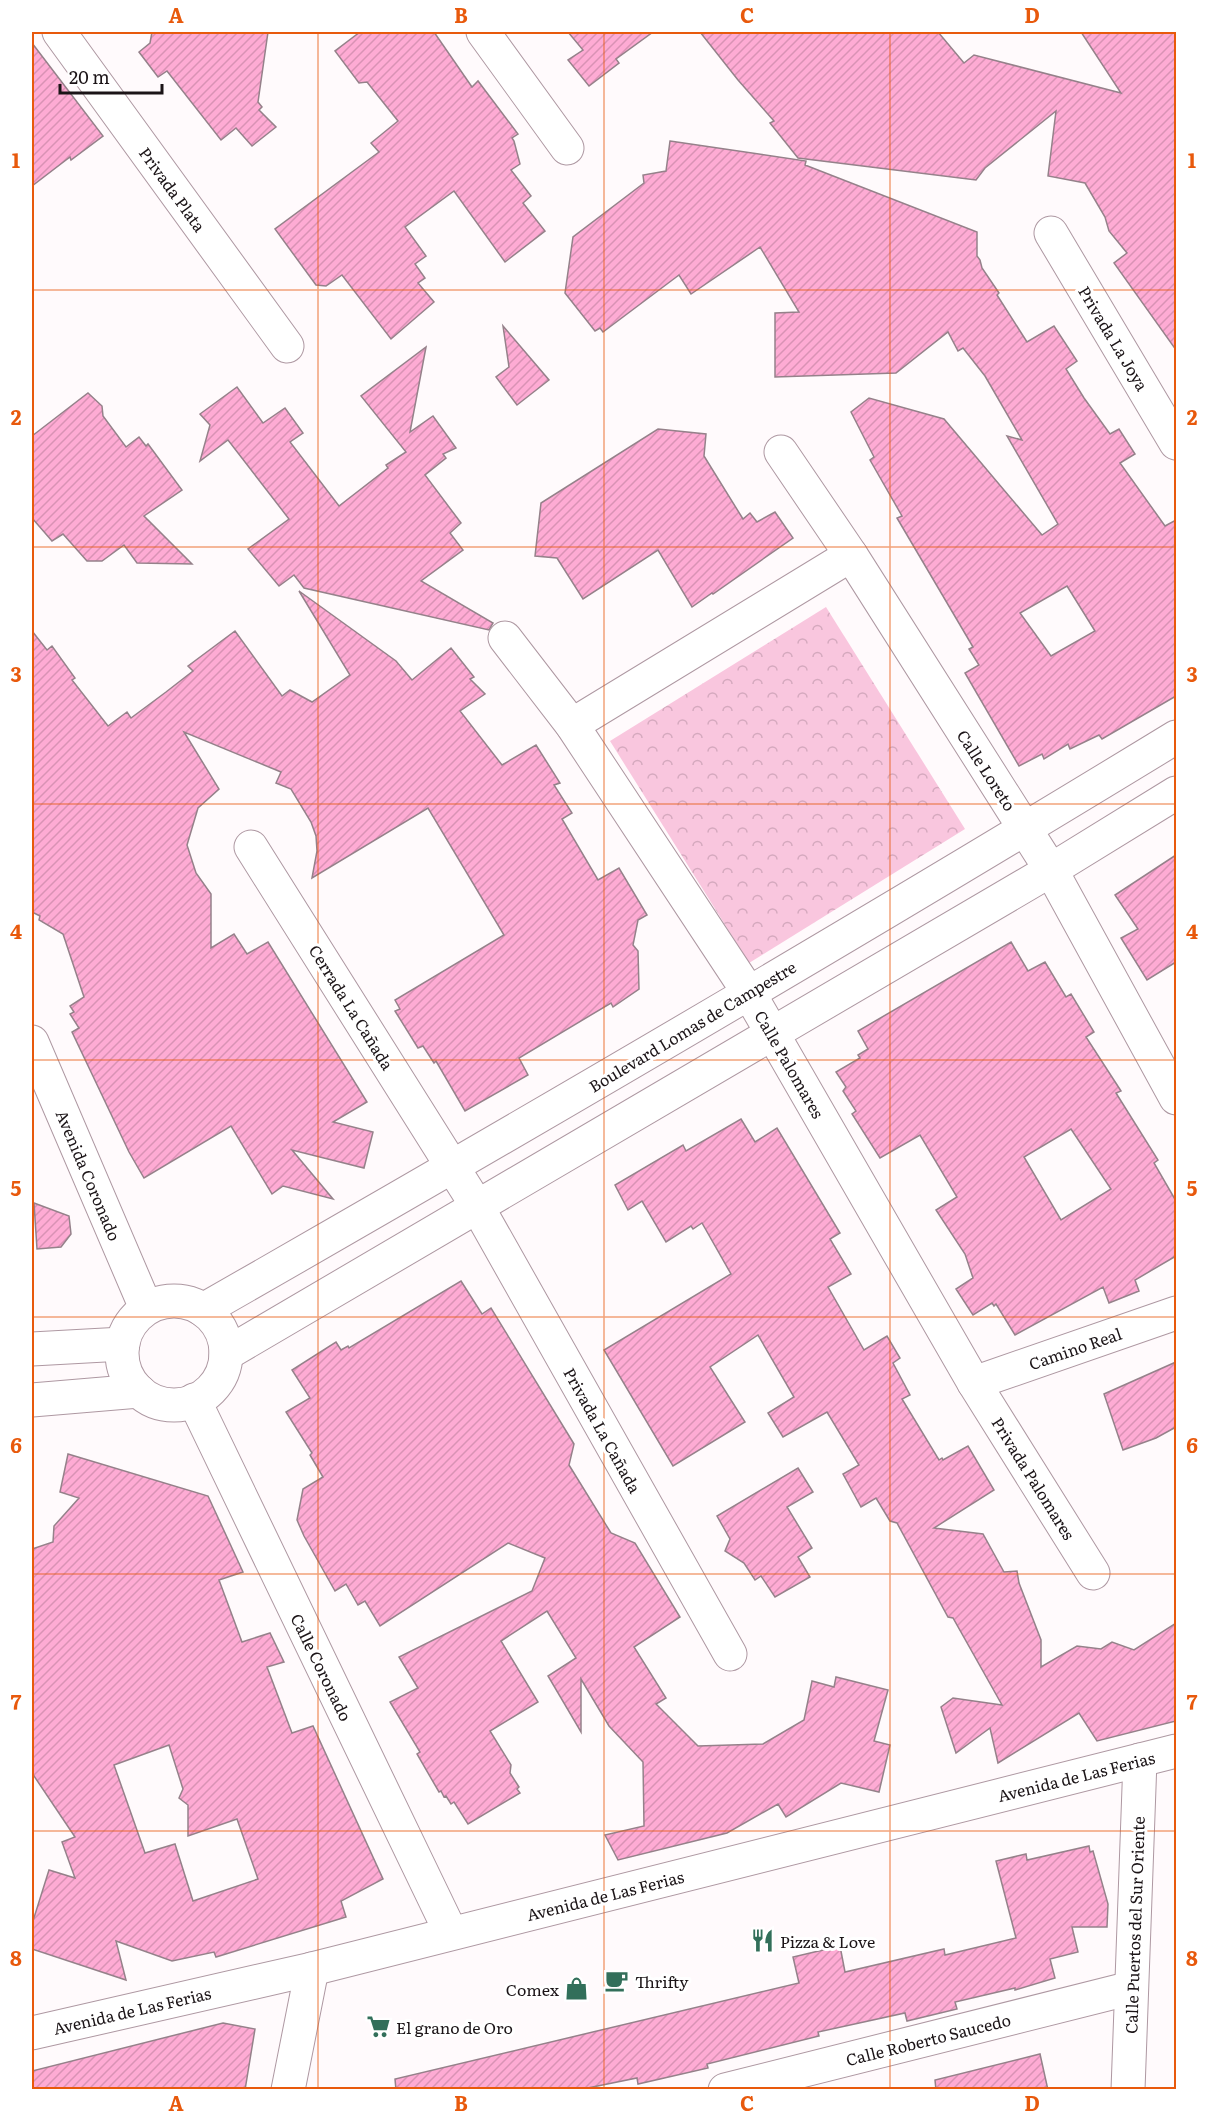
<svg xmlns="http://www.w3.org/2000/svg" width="1208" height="2121" font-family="Literata,serif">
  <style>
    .park { fill: url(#park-crowns) }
    .building { fill: url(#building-hatch); stroke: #95818a; stroke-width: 1.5; fill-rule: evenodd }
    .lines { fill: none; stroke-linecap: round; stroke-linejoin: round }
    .minor-casing { stroke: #ae98a2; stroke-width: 35 }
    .major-casing { stroke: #ae98a2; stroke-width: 35 }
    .minor { stroke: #fff; stroke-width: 33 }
    .major { stroke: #fff; stroke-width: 33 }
    .grid { fill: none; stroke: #e8590c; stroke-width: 1.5; stroke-opacity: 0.55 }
    .labels { text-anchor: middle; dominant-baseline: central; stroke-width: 6; stroke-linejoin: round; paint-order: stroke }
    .street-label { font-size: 16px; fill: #1b1417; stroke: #fff }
    .poi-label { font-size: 16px; fill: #1b1417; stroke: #fff; text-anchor: start }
    .neatline { fill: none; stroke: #e8590c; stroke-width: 2 }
    .grid-label { font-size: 20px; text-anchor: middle; font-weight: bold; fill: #e8590c }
  </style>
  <defs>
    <pattern id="park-crowns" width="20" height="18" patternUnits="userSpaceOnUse" patternTransform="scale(1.5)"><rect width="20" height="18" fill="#f9c6de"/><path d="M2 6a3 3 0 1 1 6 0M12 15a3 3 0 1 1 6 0" fill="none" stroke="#d5a9be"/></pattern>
    <pattern id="building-hatch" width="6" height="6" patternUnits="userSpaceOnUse" patternTransform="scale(1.5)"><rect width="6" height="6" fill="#feabd4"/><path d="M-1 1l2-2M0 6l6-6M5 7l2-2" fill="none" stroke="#d992b5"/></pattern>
  </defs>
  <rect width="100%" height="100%" fill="#fffafc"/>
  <path class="park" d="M826 607 965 829 749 963 610 741Z"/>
  <g class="building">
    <path d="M152 32H268L258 102 262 107 259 110 276 127 252 146 236 128 221 140 167 71 158 77 139 52 150 43Z"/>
    <path d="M360 32H434L472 87 478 81 518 134 512 138 514 141 520 164 511 170 531 196 523 203 545 231 505 262 454 191 405 227 426 256 415 264 425 278 418 283 434 302 391 339 342 275 326 286 316 285 275 229 379 152 371 143 398 121 367 82 359 83 335 51Z"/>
    <path d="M568 32H653L616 59 619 63 589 86 568 60 583 50Z"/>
    <path d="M700 32H938L964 63 974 55 1121 93 1081 32H1176V350L1114 263 1127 253 1109 231 1105 217 1085 183 1048 176 1056 111 985 168 976 180 798 158 770 123 774 121 738 80Z"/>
    <path d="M32 43 103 136 71 160 70 157 32 186Z"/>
    <path d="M670 141 806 161 805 165 977 232V256L980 260 982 268 999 293 997 295 1027 342 1054 326 1077 361 1066 369 1084 398 1110 434 1119 429 1135 454 1120 463 1165 526 1176 520V696L1102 739 1099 735 1070 749 1068 744 1044 759 1042 754 1019 766 965 673 979 665 969 649 973 647 897 518 902 516 870 460 874 457 851 412 869 398 944 419 1042 535 1058 524 1007 436 1022 440 985 376 963 348 958 351 948 332 896 373 775 377V313L799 312 760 247 691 294 679 275 603 332 600 328 595 331 565 293 573 237 644 183 643 175 666 171ZM1067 586 1095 631 1051 656 1020 613Z"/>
    <path d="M503 326 549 380 517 405 496 377 509 367Z"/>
    <path d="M426 347 410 432 433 416 456 448 443 454 446 458 425 475 461 523 450 533 463 550 421 581 493 623 489 630 304 588 294 575 279 586 248 549 289 519 228 440 200 461 210 425 200 414 237 387 263 423 285 408 303 433 290 442 339 506 388 468 386 465 406 452 361 396Z"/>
    <path d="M88 393 102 406 103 416 126 447 139 437 146 446 148 444 182 490 144 516 192 564 137 563 124 545 102 561H87L63 534 52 541 32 518V436Z"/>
    <path d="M658 429 706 434 704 456 743 519 750 513 757 522 775 512 793 538 713 594 712 593 692 607 658 550 583 599 557 558 535 556 541 503Z"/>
    <path d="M299 591 396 661 412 680 451 648 474 677 470 679 485 694 460 711 502 765 536 745 560 783 554 785 572 813 562 819 598 880 619 868 647 915 638 920 633 945 638 951 639 989 613 1007 611 1003 519 1058 528 1075 465 1111 436 1061 434 1063 423 1046 418 1048 395 1011 400 1009 395 1000 504 935 428 808 312 878 317 851 316 836 311 822 291 789 276 783 281 772 184 732 219 789 198 808 187 845 196 873 211 894V948L234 934 247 954 268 942 367 1102 333 1122 373 1132 364 1168 292 1150 333 1199 283 1186 272 1194 231 1126 144 1178 129 1152 72 1032 79 1028 70 1014 74 1012 70 1006 84 997 63 934 39 920 40 916 32 912V631L47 650 52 646 75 678 72 680 108 726 127 712 131 718 166 692 193 671 188 666 235 631 282 696 290 690 312 702 350 675Z"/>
    <path d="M1176 855V962L1147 980 1121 938 1138 929 1115 895Z"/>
    <path d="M1011 942 1028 971 1045 962 1066 997 1071 994 1094 1032 1086 1037 1121 1091 1116 1093 1158 1160 1154 1163 1176 1201V1256L1135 1280 1139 1291 1109 1303 1103 1287 1015 1335 996 1304 994 1306 992 1303 973 1315 956 1289 973 1278 965 1254 936 1210 957 1197 920 1135 880 1158 852 1114 856 1111 843 1091 846 1087 836 1072 860 1058 858 1055 868 1049 858 1031ZM1071 1129 1111 1189 1061 1220 1024 1157Z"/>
    <path d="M741 1119 755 1142 777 1128 840 1233 830 1239 851 1274 828 1287 864 1350 887 1336 900 1358 893 1363 910 1395 902 1399 939 1460 942 1458 943 1460 968 1446 994 1490 934 1528 983 1534 1004 1572 1017 1571 1019 1583 1041 1640V1667L1077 1646 1101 1649 1112 1642 1134 1650 1176 1623V1721L1097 1741 1079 1713 998 1763 990 1728 956 1753 941 1707 953 1698 1002 1705 953 1618 948 1617 897 1523 890 1521 876 1498 861 1507 843 1474 859 1465 827 1412 783 1437 768 1413 794 1397 758 1335 710 1367 745 1422 673 1466 604 1350 731 1274 702 1223 693 1229 691 1226 666 1242 642 1201 628 1210 615 1185 683 1145 686 1151Z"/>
    <path d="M34 1203 69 1216 71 1234 61 1247 37 1249Z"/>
    <path d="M461 1281 482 1314 491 1308 574 1444 569 1465 611 1533 635 1543 680 1617 634 1647 666 1698 656 1704 698 1746 763 1744 804 1720 812 1681 834 1687 836 1677 888 1690 874 1741 890 1745 879 1792 841 1783 786 1817 778 1804 727 1833 618 1860 605 1835 644 1826 643 1762 609 1726 581 1679V1732L548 1676 576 1658 547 1611 501 1641 538 1702 490 1731 511 1765 510 1773 519 1787 517 1789 520 1793 468 1824 454 1802 451 1804 446 1796 444 1797 441 1791 439 1792 417 1754 420 1752 390 1702 418 1688 399 1657 532 1591 545 1558 508 1543 380 1626 365 1601 358 1605 346 1584 335 1591 304 1536 297 1520 303 1489 323 1477 310 1455 312 1453 286 1412 310 1398 292 1370 336 1342 341 1350 348 1346 349 1348Z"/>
    <path d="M1176 1362V1427L1156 1438 1123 1450 1104 1394Z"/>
    <path d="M68 1454 208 1496 243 1572 219 1580 242 1642 270 1633 284 1662 267 1667 292 1733 313 1726 383 1879 341 1901 346 1917 216 1957 214 1952 172 1961 116 1941 126 1980 32 1949V1924L49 1870 75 1878 62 1842 75 1837 32 1773V1549L53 1542 54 1526 79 1498 60 1492ZM169 1745 183 1789 179 1798 188 1805V1836L237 1819 258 1879 193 1901 175 1844 145 1853 114 1765Z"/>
    <path d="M798 1468 813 1492 787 1507 812 1548 798 1557 810 1577 775 1597 761 1576 755 1580 744 1563 725 1551 730 1539 717 1516Z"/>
    <path d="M1089 1846 1090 1852 1093 1851 1108 1904 1107 1927H1072L1078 1952 1050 1959 1055 1978 1015 1990V1988L955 2002 957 2009 907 2021 905 2013 818 2032 819 2036 707 2064 708 2068 638 2084 637 2078 578 2090H396L395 2079 799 1983 793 1957 840 1946 845 1972 944 1949 945 1955 1016 1938 996 1861 1026 1854 1027 1860Z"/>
    <path d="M223 2023 255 2029 245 2090H32V2071Z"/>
    <path d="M1040 2054 1048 2090H936L935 2080Z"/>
  </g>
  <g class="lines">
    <defs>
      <g id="minor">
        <path d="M59 32 287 346"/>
        <path d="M483 32 567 148"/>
        <path d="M1051 233 1176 443"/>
        <path d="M781 452 851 555 1051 870 1176 1098"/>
        <path d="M505 638 572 725 749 993 974 1383 1093 1573"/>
        <path d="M572 725 851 555"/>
        <path d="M251 847 477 1206 730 1654"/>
        <path d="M32 1042 146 1308"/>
        <path d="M974 1383 1176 1313"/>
        <path d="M194 1400 451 1933"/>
        <path d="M288 2090 312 1969"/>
        <path d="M725 2090 1131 1988"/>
        <path d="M1128 2090 1140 1760"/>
      </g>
      <g id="major">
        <circle cx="174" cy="1353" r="52"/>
        <path d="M203 1310C530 1123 855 933 1176 737"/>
        <path d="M32 1349 123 1344"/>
        <path d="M226 1354 1051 870 1176 793"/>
        <path d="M32 1400 139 1391"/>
        <path d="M32 2033 312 1969 1176 1751"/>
      </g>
    </defs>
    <use href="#minor" class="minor-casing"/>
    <use href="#major" class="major-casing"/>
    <use href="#minor" class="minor"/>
    <use href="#major" class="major"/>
  </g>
  <path class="grid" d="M318 32V2090M604 32V2090M890 32V2090M32 290H1176M32 547H1176M32 804H1176M32 1060H1176M32 1317H1176M32 1574H1176M32 1831H1176"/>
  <defs>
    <symbol id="restaurant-bare" viewBox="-9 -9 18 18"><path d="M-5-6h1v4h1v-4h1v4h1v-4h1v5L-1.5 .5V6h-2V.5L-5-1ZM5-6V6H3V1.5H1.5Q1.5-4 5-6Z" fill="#326f5a" stroke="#fff" stroke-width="2.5" paint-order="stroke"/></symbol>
    <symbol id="cafe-bare" viewBox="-9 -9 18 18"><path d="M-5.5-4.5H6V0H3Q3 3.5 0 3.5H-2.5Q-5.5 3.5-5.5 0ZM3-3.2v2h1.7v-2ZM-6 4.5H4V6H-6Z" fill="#326f5a" stroke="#fff" stroke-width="2.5" paint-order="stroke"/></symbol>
    <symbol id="shop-bare" viewBox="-9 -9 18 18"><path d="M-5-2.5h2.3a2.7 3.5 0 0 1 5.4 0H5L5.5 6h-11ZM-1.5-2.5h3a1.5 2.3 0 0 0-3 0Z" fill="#326f5a" stroke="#fff" stroke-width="2.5" paint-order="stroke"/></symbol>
    <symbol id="supermarket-bare" viewBox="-9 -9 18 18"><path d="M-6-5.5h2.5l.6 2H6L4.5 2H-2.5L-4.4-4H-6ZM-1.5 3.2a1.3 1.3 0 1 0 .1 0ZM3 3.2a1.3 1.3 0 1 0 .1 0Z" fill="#326f5a" stroke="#fff" stroke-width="2.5" paint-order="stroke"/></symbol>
  </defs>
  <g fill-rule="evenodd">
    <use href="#restaurant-bare" x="746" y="1924" width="33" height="33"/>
    <use href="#cafe-bare" x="600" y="1964" width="33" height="33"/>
    <use href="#shop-bare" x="560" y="1972" width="33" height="33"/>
    <use href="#supermarket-bare" x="362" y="2010" width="33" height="33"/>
  </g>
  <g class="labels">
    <g class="street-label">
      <text transform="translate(173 189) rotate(54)">Privada Plata</text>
      <text transform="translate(1114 338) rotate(59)">Privada La Joya</text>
      <text transform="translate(987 770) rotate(57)">Calle Loreto</text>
      <text transform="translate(352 1007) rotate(58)">Cerrada La Cañada</text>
      <text transform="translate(692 1026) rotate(-31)">Boulevard Lomas de Campestre</text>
      <text transform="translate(790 1064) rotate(60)">Calle Palomares</text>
      <text transform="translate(89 1175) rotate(67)">Avenida Coronado</text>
      <text transform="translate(1075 1348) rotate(-19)">Camino Real</text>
      <text transform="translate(603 1430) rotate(61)">Privada La Cañada</text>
      <text transform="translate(1034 1478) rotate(58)">Privada Palomares</text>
      <text transform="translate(322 1667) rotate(64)">Calle Coronado</text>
      <text transform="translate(1076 1776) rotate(-14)">Avenida de Las Ferias</text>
      <text transform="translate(605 1895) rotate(-14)">Avenida de Las Ferias</text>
      <text transform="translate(1134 1925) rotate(-88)">Calle Puertos del Sur Oriente</text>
      <text transform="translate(132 2010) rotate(-13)">Avenida de Las Ferias</text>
      <text transform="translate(928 2039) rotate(-14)">Calle Roberto Saucedo</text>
    </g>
    <g class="poi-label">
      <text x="780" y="1941">Pizza &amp; Love</text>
      <text x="635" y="1981">Thrifty</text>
      <text x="559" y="1989" text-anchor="end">Comex</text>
      <text x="396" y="2027">El grano de Oro</text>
    </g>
  </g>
  <rect width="1208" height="2121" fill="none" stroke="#ffffff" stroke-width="66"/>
  <path d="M60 84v9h102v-9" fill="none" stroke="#1b1417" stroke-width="3"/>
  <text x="69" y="84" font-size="18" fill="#1b1417" stroke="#ffffff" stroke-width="4.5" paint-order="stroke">20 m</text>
  <rect x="33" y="33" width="1142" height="2055" class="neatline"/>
  <g class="grid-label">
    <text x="176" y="23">A</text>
    <text x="461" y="23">B</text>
    <text x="747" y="23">C</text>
    <text x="1032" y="23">D</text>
    <text x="16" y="168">1</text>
    <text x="1192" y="168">1</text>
    <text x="16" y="425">2</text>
    <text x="1192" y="425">2</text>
    <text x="16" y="682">3</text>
    <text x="1192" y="682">3</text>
    <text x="16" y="939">4</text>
    <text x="1192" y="939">4</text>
    <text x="16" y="1196">5</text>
    <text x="1192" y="1196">5</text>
    <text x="16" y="1453">6</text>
    <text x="1192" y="1453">6</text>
    <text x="16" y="1710">7</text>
    <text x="1192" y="1710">7</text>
    <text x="16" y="1966">8</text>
    <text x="1192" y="1966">8</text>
    <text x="176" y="2111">A</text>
    <text x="461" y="2111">B</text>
    <text x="747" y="2111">C</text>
    <text x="1032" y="2111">D</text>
  </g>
</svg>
